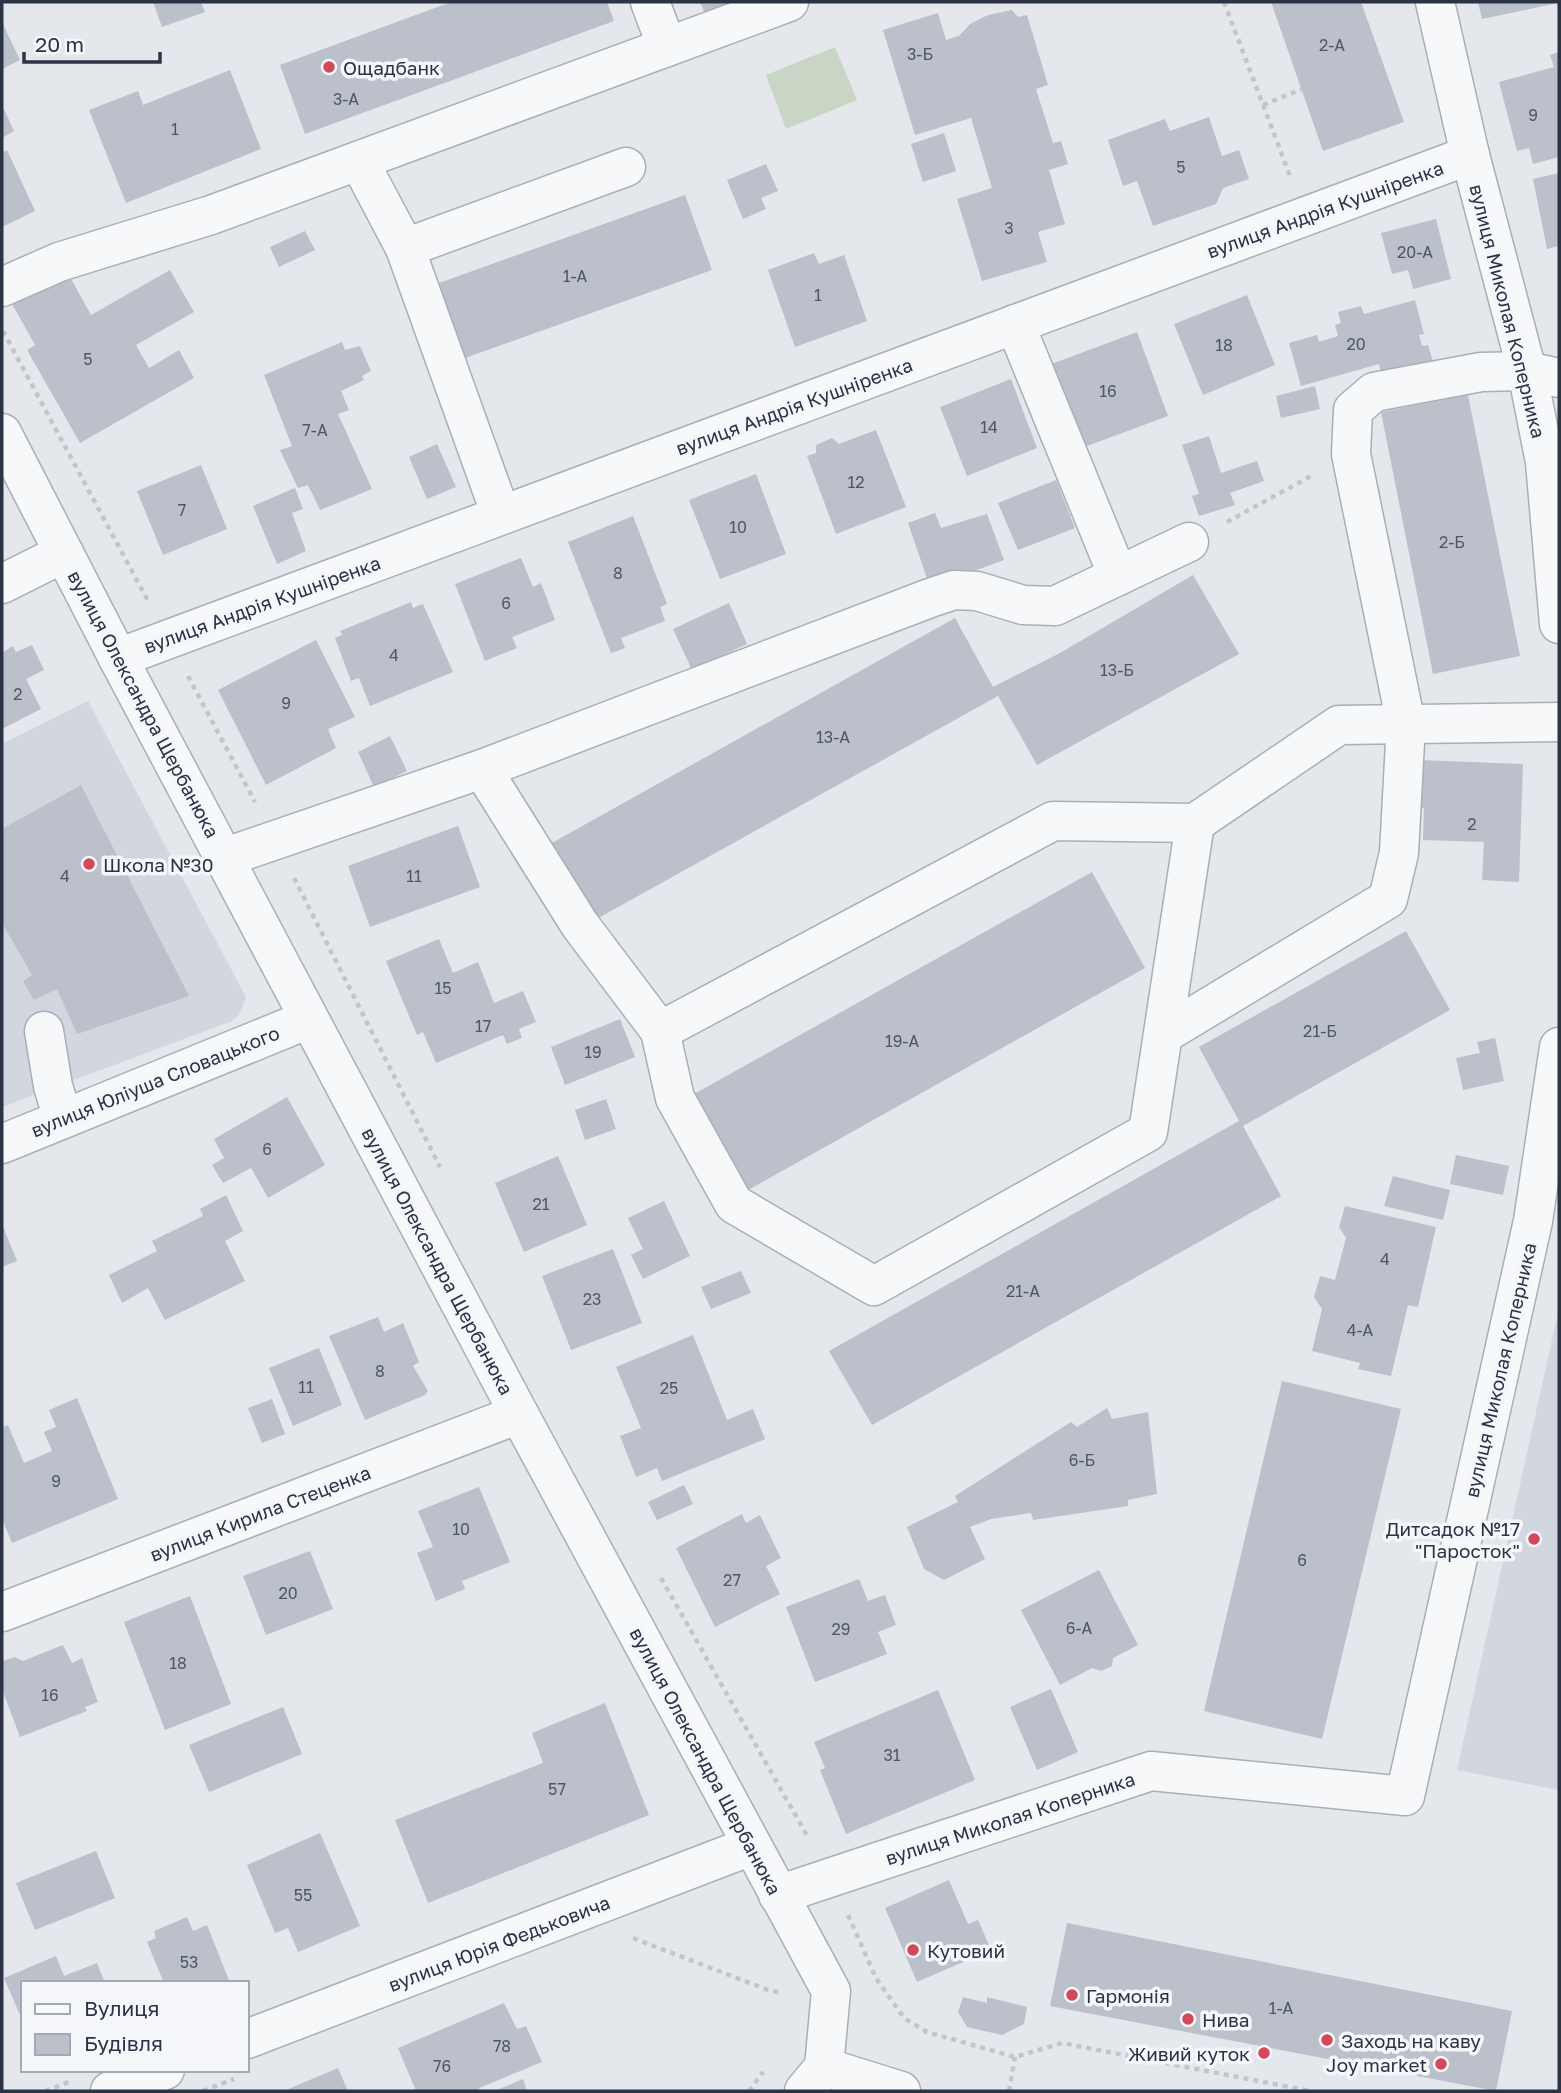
<svg xmlns="http://www.w3.org/2000/svg" width="1561" height="2093" font-family="'Golos Text',sans-serif">
  <style>
    .built { fill: #d2d6de }
    .green { fill: #c9d6c5 }
    .building { fill: #bbc0ca }
    .lines { fill: none; stroke-linecap: round; stroke-linejoin: round }
    .minor-casing { stroke: #a9aeb7; stroke-width: 41 }
    .path { stroke: #c2c5cb; stroke-width: 4.5; stroke-dasharray: 5 5; stroke-linecap: butt }
    .minor { stroke: #f7f8fa; stroke-width: 38 }
    .poi-dot { fill: #d1495b; stroke: #f4f6f9; stroke-width: 2.5 }
    .labels { text-anchor: middle; dominant-baseline: central; stroke-width: 7; stroke-linejoin: round; paint-order: stroke }
    .number-label { font-size: 16px; fill: #4f5766 }
    .poi-label { font-size: 19px; fill: #2b3445; stroke: #f4f6f9; text-anchor: start }
    .street-label { font-size: 19px; fill: #2b3445; stroke: #f4f6f9 }
  </style>
  <rect width="100%" height="100%" fill="#e4e7ec"/>
  <g class="built">
    <path d="M88 701 246 997 239 1015 232 1021 2 1107V744Z"/>
    <path d="M1559 1308V1790L1457 1770Z"/>
  </g>
  <path class="green" d="M835 47 857 100 786 129 766 75Z"/>
  <g class="building">
    <path d="M153 2H201L205 12 162 27Z"/>
    <path d="M451 2H607L614 21 305 134 280 65Z"/>
    <path d="M700 2H738L705 14Z"/>
    <path d="M1271 2H1361L1404 122 1323 151Z"/>
    <path d="M1478 2H1552L1553 4 1482 19Z"/>
    <path d="M1012 10 1018 17 1027 15 1048 85 1036 89 1053 143 1061 141 1068 164 1049 170 1065 224 1038 232 1047 262 982 281 957 199 992 188 971 118 915 135 883 30 938 13 946 40 959 36 970 24 988 15Z"/>
    <path d="M2 22 20 60 2 69Z"/>
    <path d="M1559 52V157L1533 164 1529 148 1517 151 1499 82 1554 67 1550 55Z"/>
    <path d="M230 70 261 149 126 203 89 110 138 91 143 105Z"/>
    <path d="M2 105 14 131 2 138Z"/>
    <path d="M1209 117 1222 156 1239 150 1249 179 1223 188 1216 204 1153 226 1137 181 1123 186 1108 140 1165 119 1170 131Z"/>
    <path d="M944 133 956 171 923 182 911 144Z"/>
    <path d="M7 150 35 211 2 227V153Z"/>
    <path d="M766 164 778 191 761 198 766 209 743 219 727 180Z"/>
    <path d="M1559 173V246L1547 249 1533 179Z"/>
    <path d="M685 195 712 270 465 358 439 283Z"/>
    <path d="M1436 219 1451 279 1413 289 1408 270 1392 274 1381 233Z"/>
    <path d="M305 231 315 250 279 267 270 247Z"/>
    <path d="M814 253 819 264 844 255 867 321 795 347 768 270Z"/>
    <path d="M66 270 91 315 170 270 194 312 136 345 149 368 179 350 194 378 80 443 27 350 35 345 11 302Z"/>
    <path d="M1247 295 1275 365 1203 395 1174 324Z"/>
    <path d="M1415 300 1424 334 1419 335 1422 346 1428 345 1433 362 1382 377 1379 364 1301 386 1289 343 1317 335 1319 342 1338 336 1335 325 1341 323 1338 312 1361 306 1364 314Z"/>
    <path d="M1137 332 1168 416 1079 449 1049 365Z"/>
    <path d="M342 342 345 350 360 346 371 371 362 376 364 380 341 391 349 410 338 414 372 489 320 510 308 485 298 488 280 450 292 446 264 375Z"/>
    <path d="M1011 379 1037 448 967 476 940 407Z"/>
    <path d="M1315 386 1320 409 1281 418 1276 396Z"/>
    <path d="M1468 395 1520 656 1433 674 1381 412Z"/>
    <path d="M876 430 906 507 836 534 807 456 816 453V445L832 438 839 444Z"/>
    <path d="M1209 436 1221 473 1257 461 1264 481 1230 493 1235 505 1199 516 1192 496 1199 494 1182 445Z"/>
    <path d="M437 444 456 487 427 499 409 457Z"/>
    <path d="M201 465 227 529 163 555 137 491Z"/>
    <path d="M756 474 786 554 720 579 689 500Z"/>
    <path d="M1056 480 1075 528 1018 550 998 503Z"/>
    <path d="M295 488 303 509 292 513 306 551 277 564 253 506Z"/>
    <path d="M935 513 941 528 987 514 1004 560 930 587 908 523Z"/>
    <path d="M633 516 667 604 660 607 665 621 621 638 625 648 611 653 568 542Z"/>
    <path d="M521 558 533 587 541 583 555 620 512 637 517 648 485 661 455 584Z"/>
    <path d="M1193 575 1239 654 1037 765 998 696 593 921 550 844 955 618 993 687 1060 653Z"/>
    <path d="M411 602 413 608 423 604 453 672 370 706 359 678 351 681 335 638 342 635 340 631Z"/>
    <path d="M729 603 747 644 692 670 673 629Z"/>
    <path d="M316 640 355 717 328 729 336 748 266 785 218 690Z"/>
    <path d="M32 645 44 670 26 679 41 709 2 729V653L13 646 16 652Z"/>
    <path d="M390 736 407 771 374 787 358 752Z"/>
    <path d="M1418 760 1523 764 1519 882 1482 880 1484 842 1423 840 1424 808H1416Z"/>
    <path d="M81 785 189 996 77 1034 57 989 34 1000 23 981 32 975 2 923V829Z"/>
    <path d="M458 826 480 887 370 927 348 866Z"/>
    <path d="M1092 872 1145 968 741 1194 687 1098Z"/>
    <path d="M1406 931 1450 1010 1243 1126 1281 1196 872 1425 829 1351 1239 1121 1199 1047Z"/>
    <path d="M439 939 453 973 478 962 494 1003 523 991 536 1022 519 1029 522 1038 507 1044 503 1035 436 1063 423 1032 417 1035 386 961Z"/>
    <path d="M620 1019 635 1057 565 1085 551 1047Z"/>
    <path d="M1495 1038 1504 1081 1463 1090 1456 1058 1480 1053 1477 1042Z"/>
    <path d="M287 1097 325 1165 268 1198 251 1168 223 1183 212 1165 224 1158 214 1139Z"/>
    <path d="M606 1099 616 1129 585 1140 575 1110Z"/>
    <path d="M1456 1155 1509 1166 1503 1195 1450 1184Z"/>
    <path d="M558 1156 587 1225 524 1252 495 1183Z"/>
    <path d="M1393 1176 1450 1190 1443 1220 1384 1206Z"/>
    <path d="M226 1195 243 1231 225 1241 245 1281 165 1320 148 1288 122 1303 109 1275 157 1251 152 1241 203 1216 200 1209Z"/>
    <path d="M664 1201 690 1256 643 1279 631 1255 643 1249 628 1218Z"/>
    <path d="M1345 1206 1436 1227 1418 1307 1408 1305 1391 1376 1358 1369 1360 1363 1312 1351 1322 1309 1314 1297 1320 1276 1335 1280 1346 1238 1339 1227Z"/>
    <path d="M2 1224 17 1261 2 1267Z"/>
    <path d="M613 1249 642 1323 571 1350 542 1276Z"/>
    <path d="M741 1271 751 1293 711 1309 701 1287Z"/>
    <path d="M378 1317 384 1332 403 1323 419 1362 413 1366 428 1391 425 1395 365 1420 329 1336Z"/>
    <path d="M693 1335 727 1420 753 1409 765 1439 662 1481 657 1468 636 1477 620 1436 641 1428 616 1367Z"/>
    <path d="M319 1348 342 1405 293 1426 269 1368Z"/>
    <path d="M1282 1381 1401 1409 1322 1739 1204 1711Z"/>
    <path d="M77 1398 118 1499 12 1543 2 1519V1427L8 1425 24 1463 52 1451 44 1432 56 1427 49 1410Z"/>
    <path d="M272 1399 285 1434 262 1443 248 1408Z"/>
    <path d="M1107 1408 1112 1419 1148 1412 1157 1494 1128 1500V1506L1033 1520 1031 1513 991 1519 970 1527 985 1559 944 1580 924 1569 907 1527 958 1502 955 1496 1071 1422 1077 1427Z"/>
    <path d="M684 1485 693 1504 657 1520 648 1502Z"/>
    <path d="M479 1487 510 1562 462 1581 465 1589 436 1601 417 1553 433 1547 418 1511Z"/>
    <path d="M742 1514 746 1523 760 1515 781 1558 766 1566 780 1594 715 1627 676 1548Z"/>
    <path d="M310 1551 333 1609 266 1635 243 1576Z"/>
    <path d="M1099 1570 1138 1645 1113 1658 1112 1666 1101 1671 1092 1668 1060 1685 1021 1610Z"/>
    <path d="M859 1579 868 1601 885 1595 896 1625 878 1632 887 1654 815 1682 786 1607Z"/>
    <path d="M190 1596 231 1704 165 1730 124 1622Z"/>
    <path d="M63 1645 72 1663 82 1658 98 1702 85 1707 87 1711 20 1737 2 1689 3 1661 15 1657 23 1661Z"/>
    <path d="M1051 1689 1078 1752 1037 1770 1010 1707Z"/>
    <path d="M938 1690 975 1780 846 1834 820 1770 825 1768 814 1742Z"/>
    <path d="M605 1703 649 1815 428 1903 395 1820 543 1763 532 1733Z"/>
    <path d="M283 1707 302 1754 209 1792 189 1745Z"/>
    <path d="M320 1833 360 1926 298 1952 288 1928 275 1933 247 1865Z"/>
    <path d="M96 1851 115 1898 35 1930 16 1883Z"/>
    <path d="M949 1880 968 1924 978 1920 991 1950 917 1982 885 1908Z"/>
    <path d="M187 1917 193 1931 207 1925 230 1983H164L147 1942 156 1938 154 1931Z"/>
    <path d="M1067 1923 1512 2011 1496 2091 1050 2006Z"/>
    <path d="M56 1956 64 1976 97 1963 105 1983H23V2022L4 1978Z"/>
    <path d="M963 1997 987 2003V1997L1027 2007 1024 2024 1002 2035 967 2027 958 2012Z"/>
    <path d="M504 2003 517 2029 526 2026 542 2062 479 2088 480 2091H416L398 2048Z"/>
    <path d="M338 2068 348 2091H284Z"/>
    <path d="M523 2079 527 2091H495Z"/>
  </g>
  <g class="lines">
    <defs>
      <g id="minor">
        <path d="M650 2 667 47"/>
        <path d="M1435 2 1470 155 1527 371 1545 462 1559 624"/>
        <path d="M359 161 405 248 501 515"/>
        <path d="M405 248 626 167"/>
        <path d="M2 287 59 262 211 215 789 2"/>
        <path d="M1015 324 1118 576"/>
        <path d="M2 433 118 658 519 1414 831 1991 824 2067 804 2091"/>
        <path d="M2 584 64 553"/>
        <path d="M118 658 1470 155"/>
        <path d="M482 769 580 925 660 1031 1053 821 1195 823 1339 725 1559 722"/>
        <path d="M226 857 482 769 930 598 954 590 977 591 1023 605 1055 606 1189 542"/>
        <path d="M44 1031 53 1086 63 1119"/>
        <path d="M660 1031 675 1098 734 1204 874 1286 1148 1132 1195 823"/>
        <path d="M1164 1034 1388 899 1399 853 1406 724 1351 454 1353 410 1374 392 1481 372 1527 371 1559 378"/>
        <path d="M2 1144 309 1019"/>
        <path d="M2 1612 519 1414"/>
        <path d="M778 1895 1151 1771 1405 1796 1533 1221 1559 1047"/>
        <path d="M247 2039 751 1846"/>
        <path d="M824 2067 901 2091"/>
        <path d="M110 2091 165 2070"/>
      </g>
    </defs>
    <use href="#minor" class="minor-casing"/>
    <g class="path">
      <path d="M1224 2 1290 176"/>
      <path d="M1263 105 1302 89"/>
      <path d="M3 331 148 601"/>
      <path d="M1227 522 1311 476"/>
      <path d="M188 676 255 802"/>
      <path d="M294 878 440 1167"/>
      <path d="M661 1578 809 1839"/>
      <path d="M848 1915 876 1978 904 2018 927 2032 1015 2057 1062 2043 1310 2091"/>
      <path d="M633 1938 768 1990 782 1993"/>
      <path d="M45 2091 69 2082"/>
      <path d="M203 2091 234 2079"/>
      <path d="M749 2091 763 2072"/>
      <path d="M1009 2091 1015 2057"/>
    </g>
    <use href="#minor" class="minor"/>
  </g>
  <g class="poi-dot">
    <circle cx="329" cy="67" r="7"/>
    <circle cx="89" cy="864" r="7"/>
    <circle cx="1534" cy="1539" r="7"/>
    <circle cx="913" cy="1950" r="7"/>
    <circle cx="1072" cy="1995" r="7"/>
    <circle cx="1188" cy="2019" r="7"/>
    <circle cx="1327" cy="2040" r="7"/>
    <circle cx="1264" cy="2053" r="7"/>
    <circle cx="1441" cy="2064" r="7"/>
  </g>
  <g class="labels">
    <g class="number-label">
      <text x="1332" y="45">2-А</text>
      <text x="920" y="54">3-Б</text>
      <text x="346" y="99">3-А</text>
      <text x="1533" y="115">9</text>
      <text x="175" y="129">1</text>
      <text x="1181" y="167">5</text>
      <text x="1009" y="228">3</text>
      <text x="1415" y="252">20-А</text>
      <text x="575" y="276">1-А</text>
      <text x="818" y="295">1</text>
      <text x="1356" y="344">20</text>
      <text x="1224" y="345">18</text>
      <text x="88" y="359">5</text>
      <text x="1108" y="391">16</text>
      <text x="989" y="427">14</text>
      <text x="315" y="430">7-А</text>
      <text x="856" y="482">12</text>
      <text x="182" y="510">7</text>
      <text x="738" y="527">10</text>
      <text x="1452" y="542">2-Б</text>
      <text x="618" y="573">8</text>
      <text x="506" y="603">6</text>
      <text x="394" y="655">4</text>
      <text x="1117" y="670">13-Б</text>
      <text x="18" y="694">2</text>
      <text x="286" y="703">9</text>
      <text x="833" y="737">13-А</text>
      <text x="1472" y="824">2</text>
      <text x="65" y="876">4</text>
      <text x="414" y="876">11</text>
      <text x="443" y="988">15</text>
      <text x="483" y="1026">17</text>
      <text x="1320" y="1031">21-Б</text>
      <text x="902" y="1041">19-А</text>
      <text x="593" y="1052">19</text>
      <text x="267" y="1149">6</text>
      <text x="541" y="1204">21</text>
      <text x="1385" y="1259">4</text>
      <text x="1023" y="1291">21-А</text>
      <text x="592" y="1299">23</text>
      <text x="1360" y="1330">4-А</text>
      <text x="380" y="1371">8</text>
      <text x="306" y="1387">11</text>
      <text x="669" y="1388">25</text>
      <text x="1082" y="1460">6-Б</text>
      <text x="56" y="1481">9</text>
      <text x="461" y="1529">10</text>
      <text x="1302" y="1560">6</text>
      <text x="732" y="1580">27</text>
      <text x="288" y="1593">20</text>
      <text x="1079" y="1628">6-А</text>
      <text x="841" y="1629">29</text>
      <text x="178" y="1663">18</text>
      <text x="50" y="1695">16</text>
      <text x="892" y="1755">31</text>
      <text x="557" y="1789">57</text>
      <text x="303" y="1895">55</text>
      <text x="189" y="1962">53</text>
      <text x="1281" y="2008">1-А</text>
      <text x="502" y="2046">78</text>
      <text x="442" y="2066">76</text>
    </g>
    <g class="poi-label">
      <text x="343" y="67">Ощадбанк</text>
      <text x="103" y="864">Школа №30</text>
      <text x="1520" y="1528" text-anchor="end">Дитсадок №17<tspan x="1520" dy="22">"Паросток"</tspan></text>
      <text x="927" y="1950">Кутовий</text>
      <text x="1086" y="1995">Гармонія</text>
      <text x="1202" y="2019">Нива</text>
      <text x="1341" y="2040">Заходь на каву</text>
      <text x="1250" y="2053" text-anchor="end">Живий куток</text>
      <text x="1427" y="2064" text-anchor="end">Joy market</text>
    </g>
    <g class="street-label">
      <text transform="translate(1325 209) rotate(-20)">вулиця Андрія Кушніренка</text>
      <text transform="translate(1508 311) rotate(76)">вулиця Миколая Коперника</text>
      <text transform="translate(794 406) rotate(-20)">вулиця Андрія Кушніренка</text>
      <text transform="translate(262 604) rotate(-20)">вулиця Андрія Кушніренка</text>
      <text transform="translate(144 704) rotate(62)">вулиця Олександра Щербанюка</text>
      <text transform="translate(155 1081) rotate(-22)">вулиця Юліуша Словацького</text>
      <text transform="translate(438 1261) rotate(62)">вулиця Олександра Щербанюка</text>
      <text transform="translate(1500 1370) rotate(-77)">вулиця Миколая Коперника</text>
      <text transform="translate(260 1513) rotate(-21)">вулиця Кирила Стеценка</text>
      <text transform="translate(706 1761) rotate(62)">вулиця Олександра Щербанюка</text>
      <text transform="translate(1010 1818) rotate(-18)">вулиця Миколая Коперника</text>
      <text transform="translate(499 1943) rotate(-21)">вулиця Юрія Федьковича</text>
    </g>
  </g>
  <rect width="1561" height="2093" fill="none" stroke="#2b3445" stroke-width="7"/>
  <rect x="21" y="1981" width="228" height="91" fill="#f4f6f9" stroke="#a4a8b1" stroke-width="2"/>
  <rect x="35" y="2004" width="35" height="10" fill="#f7f8fa" stroke="#a4a8b1" stroke-width="2"/>
  <text x="84" y="2016" font-size="21" fill="#2b3445">Вулиця</text>
  <rect x="35" y="2034" width="35" height="21" fill="#bbc0ca" stroke="#a4a8b1" stroke-width="2"/>
  <text x="84" y="2051" font-size="21" fill="#2b3445">Будівля</text>
  <path d="M24 52v10h136v-10" fill="none" stroke="#2b3445" stroke-width="3.5"/>
  <text x="35" y="52" font-size="21" fill="#2b3445" stroke="#f4f6f9" stroke-width="5" paint-order="stroke">20 m</text>
</svg>
